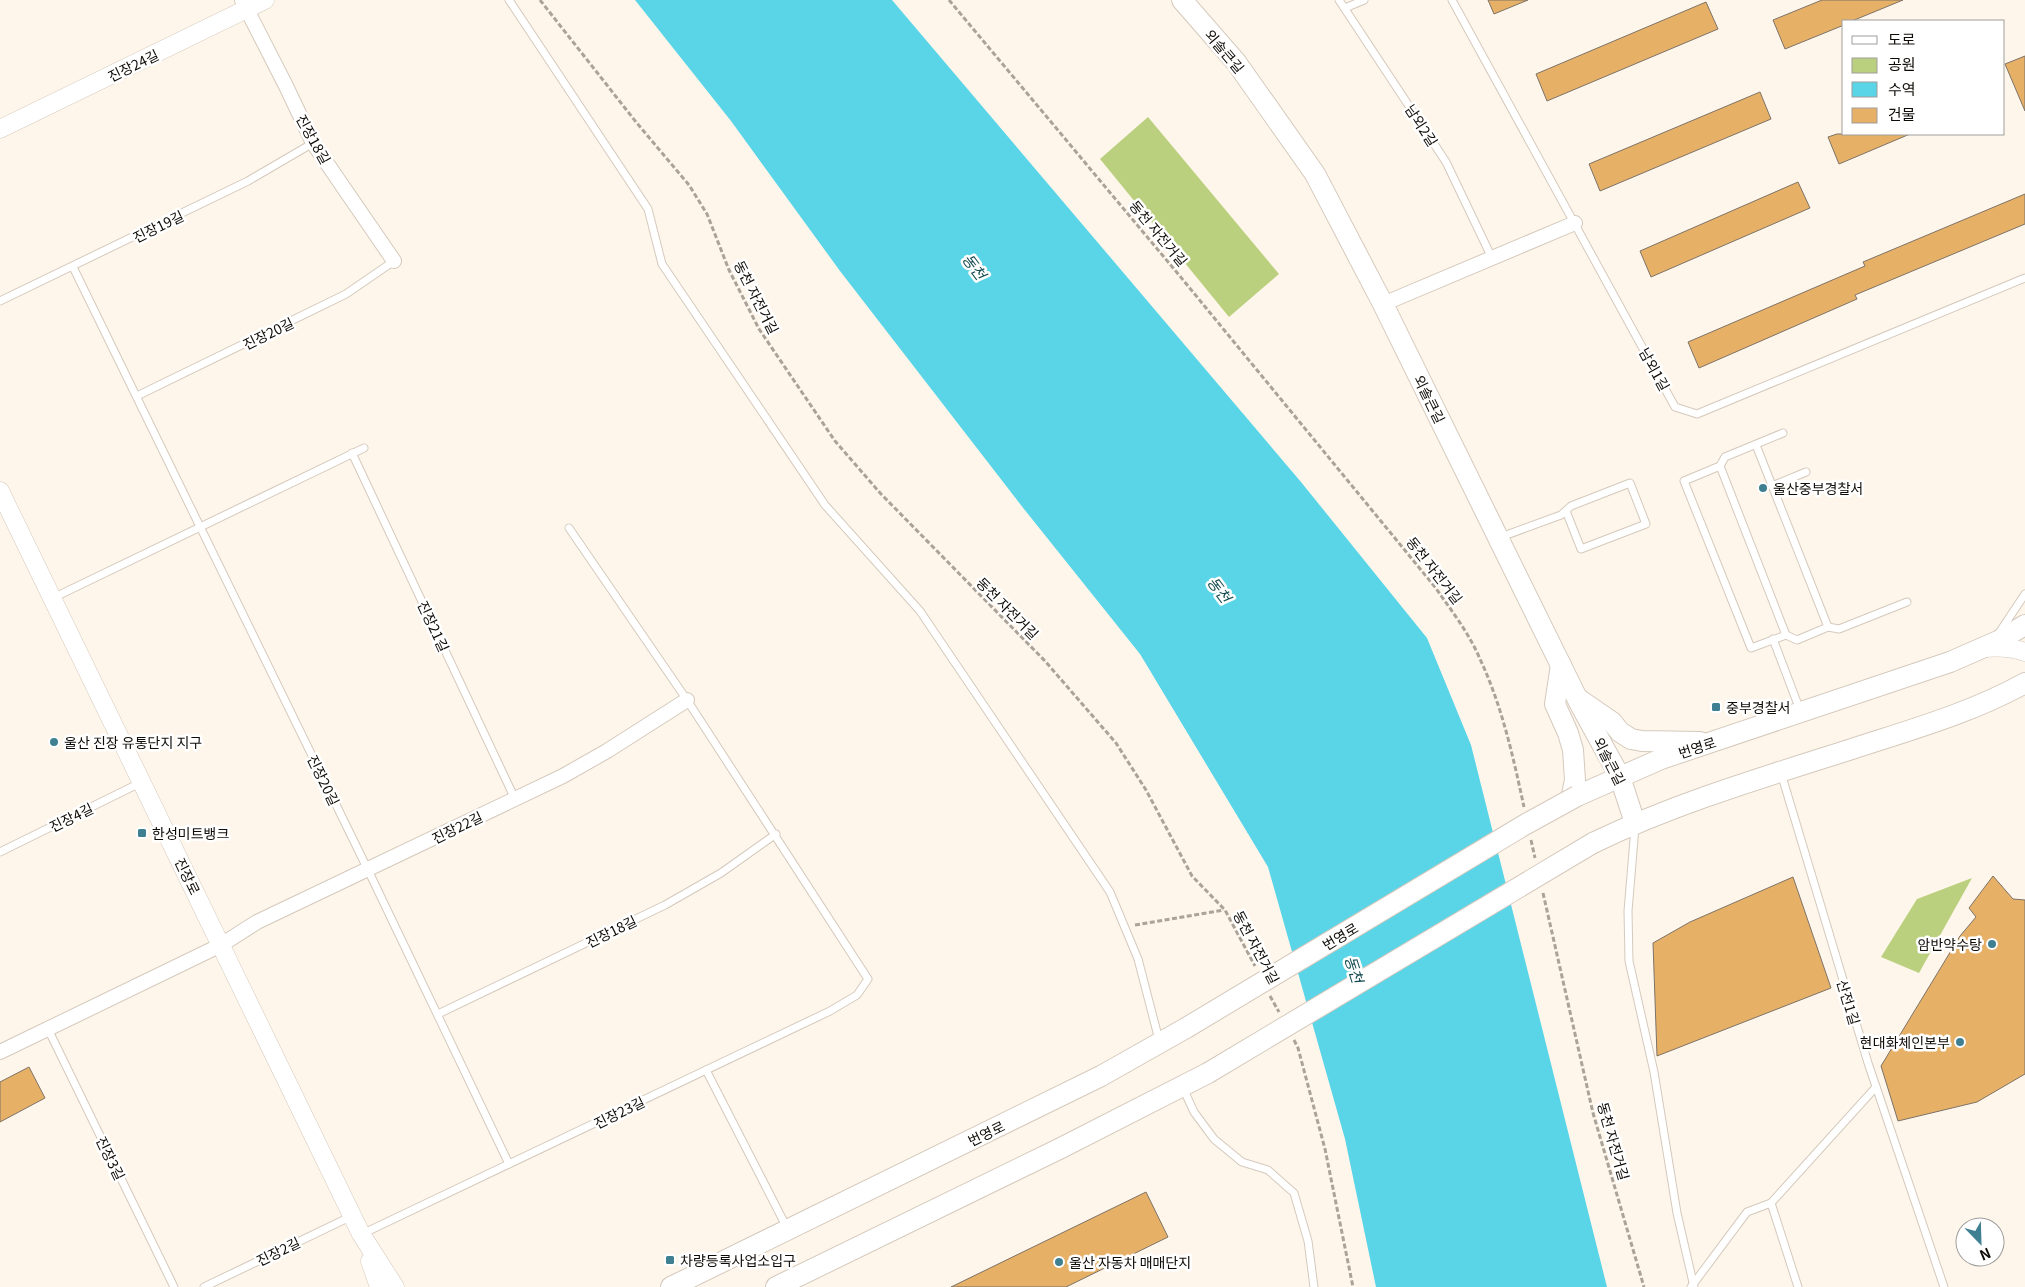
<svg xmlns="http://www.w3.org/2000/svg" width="2025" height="1287" font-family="Georgia,'Noto Sans KR',serif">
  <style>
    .green { fill: #bbd07e }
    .water { fill: #5ad5e7 }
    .building { fill: #e7b067; stroke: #7d7367 }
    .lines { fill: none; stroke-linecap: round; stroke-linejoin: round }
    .service-casing { stroke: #d4c9bc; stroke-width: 9 }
    .minor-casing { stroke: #d4c9bc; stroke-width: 16 }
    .tertiary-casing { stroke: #d4c9bc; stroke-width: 19 }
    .secondary-casing { stroke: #d4c9bc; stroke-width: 22 }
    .path { stroke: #aaa39a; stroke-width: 3; stroke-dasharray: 5 2.5; stroke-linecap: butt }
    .service { stroke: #fff; stroke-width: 7 }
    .minor { stroke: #fff; stroke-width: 14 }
    .tertiary { stroke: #fff; stroke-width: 18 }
    .secondary { stroke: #fff; stroke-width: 20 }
    .secondary-bridge-casing { stroke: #d4c9bc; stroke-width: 22; stroke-linecap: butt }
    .secondary-bridge { stroke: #fff; stroke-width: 20 }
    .poi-dot { fill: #3e7f92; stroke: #fff; stroke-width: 2 }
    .labels { text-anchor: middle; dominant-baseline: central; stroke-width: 5; stroke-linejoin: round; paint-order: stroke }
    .street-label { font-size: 14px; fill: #0f0b07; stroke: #fff }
    .poi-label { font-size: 14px; fill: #0f0b07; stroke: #fff; text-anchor: start }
    .water-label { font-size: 15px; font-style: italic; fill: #164c53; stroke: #fff }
  </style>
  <rect width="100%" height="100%" fill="#fff6eb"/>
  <g class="green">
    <path d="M1148 117 1279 274 1229 317 1100 159Z"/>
    <path d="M1972 878 1919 973 1881 957 1917 899Z"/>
  </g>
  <path class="water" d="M635 0H892L1301 482 1427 638 1471 745 1607 1287H1376L1345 1139 1268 867 1140 654 1024 509 840 271 731 121Z"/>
  <g class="building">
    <path d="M1488 0H1528L1494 14Z"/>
    <path d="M1822 0H1903L1852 21H1844V25L1785 49 1773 20Z"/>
    <path d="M1706 2 1718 29 1547 101 1536 74Z"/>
    <path d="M2025 56V111L2005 64Z"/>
    <path d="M1760 92 1771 119 1600 191 1589 164Z"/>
    <path d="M1837 134H1910L1839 164 1828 137Z"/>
    <path d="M1798 182 1810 208 1651 277 1640 251Z"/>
    <path d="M2025 194V224L1855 295 1857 299 1699 368 1688 342 1865 266 1863 262Z"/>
    <path d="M1993 876 2013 899 2025 900V1074L1977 1102 1898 1121 1881 1066 1960 936 1976 917 1969 908Z"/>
    <path d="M1793 877 1831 988 1657 1056 1653 943 1690 922Z"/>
    <path d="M29 1067 45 1098 0 1122V1082Z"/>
    <path d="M1146 1192 1168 1237 1066 1287H951Z"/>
  </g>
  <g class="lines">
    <defs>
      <g id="service">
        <path d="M509 0 648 209 662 264 825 505 920 611 1110 892 1138 959 1159 1040"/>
        <path d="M1339 0 1446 162 1492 258"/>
        <path d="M1452 0 1675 407 1697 414 2025 278"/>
        <path d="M1345 8 1364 0"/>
        <path d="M73 267 368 870 509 1164"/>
        <path d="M0 301 248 181 313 143"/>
        <path d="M137 396 346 294 394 261"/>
        <path d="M1756 445 1828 627 1797 640 1786 635"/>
        <path d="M352 453 515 799"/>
        <path d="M1720 466 1786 635 1751 648 1684 481 1720 466 1725 457 1783 433"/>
        <path d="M1772 486 1806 472"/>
        <path d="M1501 537 1561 515 1571 506 1630 483 1646 524 1581 549 1566 511"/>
        <path d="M53 598 364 448"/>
        <path d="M1828 627 1839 629 1907 602"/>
        <path d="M1999 633 2025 594"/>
        <path d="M1773 639 1800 710"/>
        <path d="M1781 773 1868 1063 1944 1287"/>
        <path d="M1635 827 1628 911 1629 961 1654 1072 1677 1213 1694 1287"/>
        <path d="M0 852 142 782"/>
        <path d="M438 1014 665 905 721 873 776 834"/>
        <path d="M48 1029 174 1287"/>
        <path d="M706 1070 787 1228"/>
        <path d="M1183 1088 1194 1112 1214 1139 1242 1162 1268 1170 1294 1193 1308 1241 1314 1287"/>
        <path d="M1771 1203 1876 1087"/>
        <path d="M362 1234 830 1011 857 995 868 979 687 700 569 528"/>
        <path d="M204 1287 352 1216"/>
        <path d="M1691 1287 1747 1212 1771 1203 1798 1287"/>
      </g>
      <g id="minor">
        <path d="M242 0 286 86 313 143 394 261"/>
        <path d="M1383 304 1575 223"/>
        <path d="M0 1052 221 945 257 922 563 776 607 751 687 700"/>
      </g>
      <g id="tertiary">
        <path d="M0 129 265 0"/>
        <path d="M0 491 361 1234 395 1287"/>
        <path d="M1984 648C1998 647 2011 647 2025 652"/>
        <path d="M370 1261 379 1287"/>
      </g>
      <g id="secondary">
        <path d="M1182 0 1236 62 1315 174 1383 304 1581 706 1620 777 1635 823"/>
        <path d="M1561 665 1555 704 1568 733 1573 750 1575 780 1571 799"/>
        <path d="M1580 700 1612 722 1620 732 1631 739 1642 741 1700 742"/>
        <path d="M1577 796 1661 759 1950 662 1998 641 2025 625"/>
        <path d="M1593 843C1676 803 1764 777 1852 749 1910 730 1971 713 2025 683"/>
        <path d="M671 1287 1101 1076 1186 1028"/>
        <path d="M776 1287 1061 1148 1208 1073"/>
      </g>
    </defs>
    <use href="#service" class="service-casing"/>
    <use href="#minor" class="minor-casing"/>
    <use href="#tertiary" class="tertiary-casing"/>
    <use href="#secondary" class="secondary-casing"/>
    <g class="path">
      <path d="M540 0 636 122 689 185 707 214 729 270 759 329 835 441 881 494 1045 661 1116 743 1146 790 1192 876 1225 910 1255 966"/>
      <path d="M949 0 1179 275 1435 587C1451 610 1469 633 1480 659 1502 706 1513 756 1524 807"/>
      <path d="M1531 840 1535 858"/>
      <path d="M1543 893 1593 1113 1644 1287"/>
      <path d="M1135 925 1224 910"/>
      <path d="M1270 996 1279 1012"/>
      <path d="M1294 1040 1298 1048 1325 1149 1353 1287"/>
    </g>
    <use href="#service" class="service"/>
    <use href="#minor" class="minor"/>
    <use href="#tertiary" class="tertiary"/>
    <use href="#secondary" class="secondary"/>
    <defs>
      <g id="secondary-bridge">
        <path d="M1186 1028 1526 824 1577 796"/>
        <path d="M1208 1073 1593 843"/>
      </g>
    </defs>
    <use href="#secondary-bridge" class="secondary-bridge-casing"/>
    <use href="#secondary-bridge" class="secondary-bridge"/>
  </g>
  <g class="poi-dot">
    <circle cx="1763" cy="488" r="5"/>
    <rect x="1711" y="702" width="10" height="10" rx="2.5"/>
    <circle cx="54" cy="742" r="5"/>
    <rect x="137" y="828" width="10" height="10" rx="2.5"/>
    <circle cx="1992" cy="944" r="5"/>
    <circle cx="1960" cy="1042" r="5"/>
    <rect x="665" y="1255" width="10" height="10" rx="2.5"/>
    <circle cx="1059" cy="1262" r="5"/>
  </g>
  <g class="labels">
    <g class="street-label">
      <text transform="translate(1225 51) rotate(50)">외솔큰길</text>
      <text transform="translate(133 65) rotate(-26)">진장24길</text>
      <text transform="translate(1422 125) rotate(57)">남외2길</text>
      <text transform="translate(314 139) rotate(61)">진장18길</text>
      <text transform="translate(158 226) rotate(-26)">진장19길</text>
      <text transform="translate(1159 233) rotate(50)">동천 자전거길</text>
      <text transform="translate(757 297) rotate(63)">동천 자전거길</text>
      <text transform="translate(268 333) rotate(-26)">진장20길</text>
      <text transform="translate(1655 369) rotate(61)">남외1길</text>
      <text transform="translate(1430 399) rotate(64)">외솔큰길</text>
      <text transform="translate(1435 570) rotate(52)">동천 자전거길</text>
      <text transform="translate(1008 608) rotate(45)">동천 자전거길</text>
      <text transform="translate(434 626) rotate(65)">진장21길</text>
      <text transform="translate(1697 747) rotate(-18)">번영로</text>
      <text transform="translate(1610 761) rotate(63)">외솔큰길</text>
      <text transform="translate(324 780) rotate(64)">진장20길</text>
      <text transform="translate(71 817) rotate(-26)">진장4길</text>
      <text transform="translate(457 827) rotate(-26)">진장22길</text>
      <text transform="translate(188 876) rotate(64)">진장로</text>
      <text transform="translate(611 931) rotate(-26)">진장18길</text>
      <text transform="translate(1340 936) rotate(-31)">번영로</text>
      <text transform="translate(1257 947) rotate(62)">동천 자전거길</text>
      <text transform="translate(1849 1002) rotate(73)">산전1길</text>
      <text transform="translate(619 1112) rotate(-26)">진장23길</text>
      <text transform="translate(986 1133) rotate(-26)">번영로</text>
      <text transform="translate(1614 1141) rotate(74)">동천 자전거길</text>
      <text transform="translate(111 1158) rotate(64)">진장3길</text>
      <text transform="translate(278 1251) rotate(-26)">진장2길</text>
    </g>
    <g class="poi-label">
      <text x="1773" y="488">울산중부경찰서</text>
      <text x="1726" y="707">중부경찰서</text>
      <text x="64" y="742">울산 진장 유통단지 지구</text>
      <text x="152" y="833">한성미트뱅크</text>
      <text x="1982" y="944" text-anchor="end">암반약수탕</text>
      <text x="1950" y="1042" text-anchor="end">현대화체인본부</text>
      <text x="680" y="1260">차량등록사업소입구</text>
      <text x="1069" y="1262">울산 자동차 매매단지</text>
    </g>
    <g class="water-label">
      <text transform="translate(975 266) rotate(53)">동천</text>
      <text transform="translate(1220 589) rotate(53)">동천</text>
      <text transform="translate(1355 969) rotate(72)">동천</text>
    </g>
  </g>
  <rect x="1842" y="20" width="162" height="115" fill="#ffffff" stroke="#9f9d9c"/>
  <rect x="1852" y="36" width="25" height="8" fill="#ffffff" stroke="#9f9d9c"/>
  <text x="1888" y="45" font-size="15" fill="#0f0b07">도로</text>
  <rect x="1852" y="58" width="25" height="15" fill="#bbd07e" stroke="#9f9d9c"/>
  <text x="1888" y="70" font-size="15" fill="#0f0b07">공원</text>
  <rect x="1852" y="82" width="25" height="15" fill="#5ad5e7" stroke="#9f9d9c"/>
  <text x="1888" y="95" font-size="15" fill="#0f0b07">수역</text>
  <rect x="1852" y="108" width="25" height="15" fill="#e7b067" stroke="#9f9d9c"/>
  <text x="1888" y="120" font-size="15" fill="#0f0b07">건물</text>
  <g transform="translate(1980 1242) rotate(157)"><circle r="24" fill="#ffffff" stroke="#9f9d9c"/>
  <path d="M0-4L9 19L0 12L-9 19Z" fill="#3e7f92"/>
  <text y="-8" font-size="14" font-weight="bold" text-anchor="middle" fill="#0f0b07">N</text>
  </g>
</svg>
